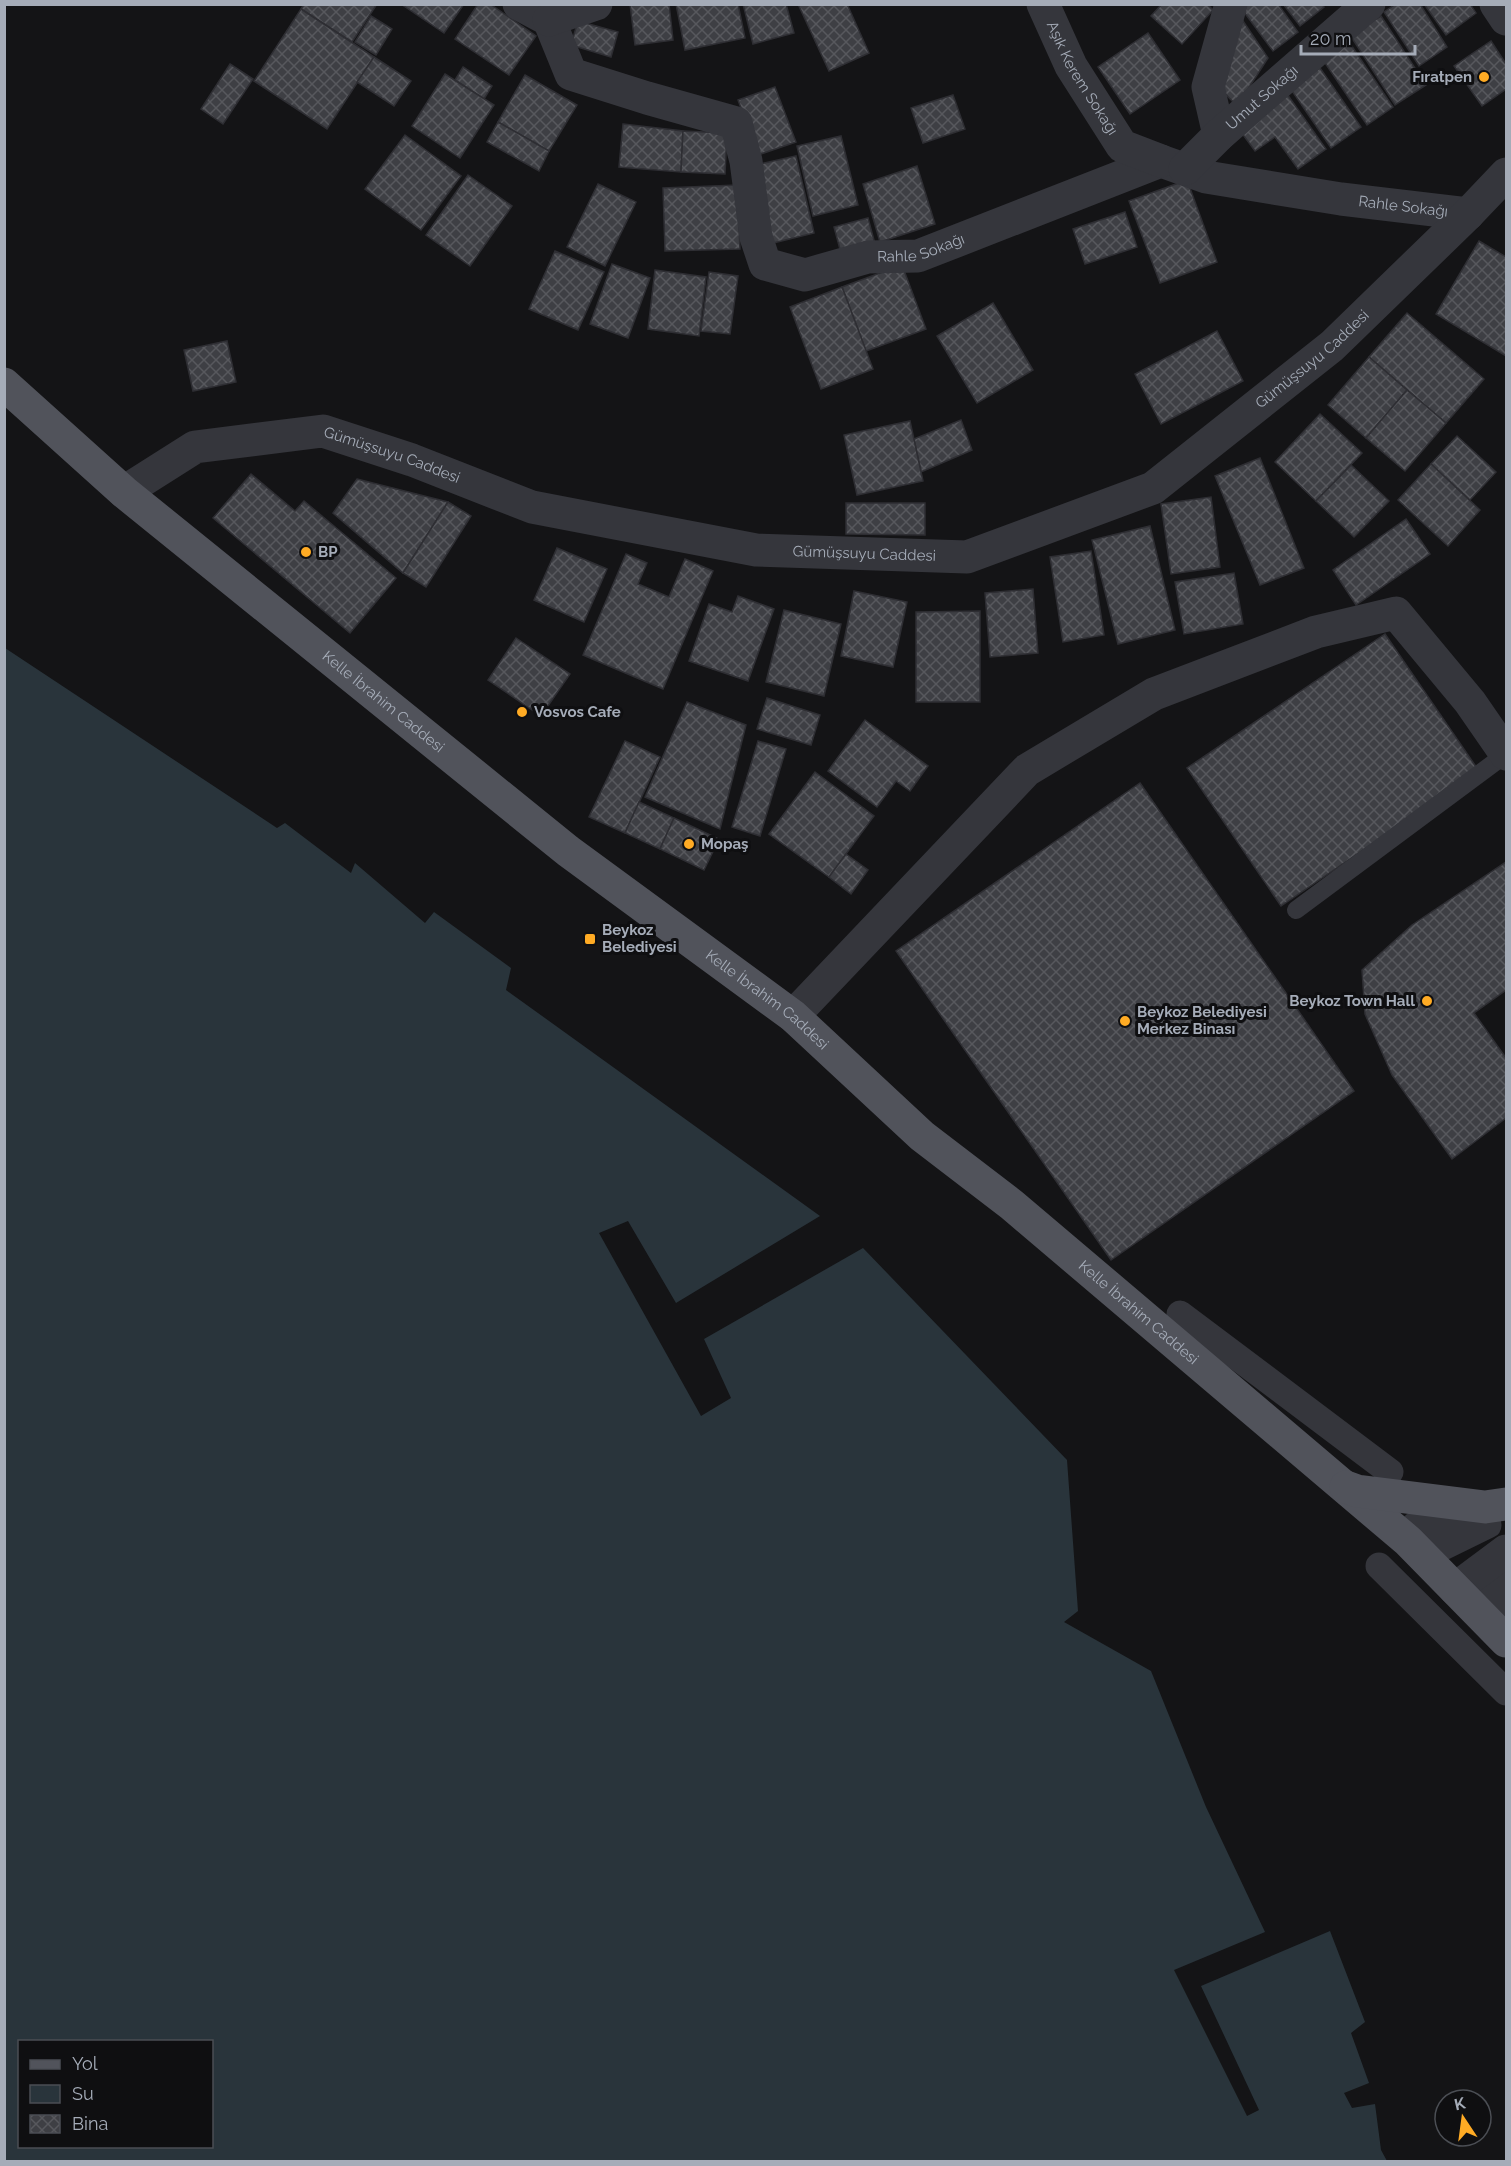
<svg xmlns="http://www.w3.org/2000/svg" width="1511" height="2166" font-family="Raleway,sans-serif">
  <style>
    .water { fill: #29343b; fill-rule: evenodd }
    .building { fill: url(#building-cross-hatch); stroke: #2e2e33; stroke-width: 1.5 }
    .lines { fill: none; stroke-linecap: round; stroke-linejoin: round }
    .service { stroke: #35363c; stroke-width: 18 }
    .pedestrian { stroke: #35363c; stroke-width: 27 }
    .minor { stroke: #35363c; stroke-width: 33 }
    .tertiary { stroke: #35363c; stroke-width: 33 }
    .primary { stroke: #51535b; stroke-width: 33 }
    .poi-dot { fill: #ffab24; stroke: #0f0f11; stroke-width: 2 }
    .labels { text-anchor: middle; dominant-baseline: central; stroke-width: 6; stroke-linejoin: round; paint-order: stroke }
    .poi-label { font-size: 15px; font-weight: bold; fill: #a5acb8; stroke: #0f0f11; text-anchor: start }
    .street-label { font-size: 15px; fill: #a5acb8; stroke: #0f0f11 }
  </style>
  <defs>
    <pattern id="building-cross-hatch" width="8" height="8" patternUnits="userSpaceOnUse" patternTransform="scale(1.5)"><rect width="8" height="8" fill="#3e3f44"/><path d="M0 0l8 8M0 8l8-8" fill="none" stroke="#57585d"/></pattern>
  </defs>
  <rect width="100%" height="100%" fill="#141416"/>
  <path class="water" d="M5 648 277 828 285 823 351 873 355 863 425 923 434 912 511 968 506 990 820 1216 676 1303 628 1221 599 1233 701 1416 731 1398 704 1339 863 1248 1067 1460 1078 1611 1064 1622 1151 1671 1206 1807 1265 1932 1174 1970 1247 2116 1259 2110 1201 1986 1330 1931 1365 2022 1351 2033 1369 2083 1344 2093 1352 2108 1375 2104 1381 2150 1387 2161H5ZM20 2042H212V2146H20Z"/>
  <g class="building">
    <path d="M304 4H377L352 42 301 9Z"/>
    <path d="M401 4H464L444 33Z"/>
    <path d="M478 4H490L536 36 509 75 455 39Z"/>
    <path d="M630 4H669L673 40 635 45Z"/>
    <path d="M676 4H738L745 38 685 50Z"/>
    <path d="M743 4H786L794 33 753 44Z"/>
    <path d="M798 4H847L869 53 829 71Z"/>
    <path d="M1162 4H1207L1213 10 1182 44 1151 16Z"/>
    <path d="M1238 4H1278L1298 32 1273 51Z"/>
    <path d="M1283 4H1322L1324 7 1300 26Z"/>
    <path d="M1396 4H1420L1447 47 1419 66 1384 12Z"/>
    <path d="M1424 4H1470L1476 13 1446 35Z"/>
    <path d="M301 9 374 57 327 129 254 81Z"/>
    <path d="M371 16 392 29 376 55 355 42Z"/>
    <path d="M1381 16 1426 85 1395 105 1350 35Z"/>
    <path d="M578 21 618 32 611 57 571 45Z"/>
    <path d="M1243 21 1268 58 1237 106 1215 83Z"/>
    <path d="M1148 33 1180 80 1130 114 1098 67Z"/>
    <path d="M1491 41 1506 64V89L1482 106 1454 66Z"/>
    <path d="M1349 42 1393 107 1367 125 1323 60Z"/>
    <path d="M374 57 411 81 394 106 357 82Z"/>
    <path d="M230 64 253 79 223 124 201 109Z"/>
    <path d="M463 67 492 86 484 99 455 80Z"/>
    <path d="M1320 68 1361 127 1331 148 1290 88Z"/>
    <path d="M445 74 494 105 460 158 412 126Z"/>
    <path d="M525 75 577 105 549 151 498 122Z"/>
    <path d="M775 87 796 142 758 155 738 100Z"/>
    <path d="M1287 94 1326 149 1298 169 1275 137 1255 151 1238 128Z"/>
    <path d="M953 95 965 129 923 143 911 108Z"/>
    <path d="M498 122 549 151 539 171 487 142Z"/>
    <path d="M623 124 683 131 681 172 619 167Z"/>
    <path d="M683 131 727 133 725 174 681 172Z"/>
    <path d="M405 135 461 176 421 230 365 189Z"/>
    <path d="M841 136 858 205 813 216 797 146Z"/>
    <path d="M796 156 814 233 769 244 751 166Z"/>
    <path d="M917 166 935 224 880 242 863 184Z"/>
    <path d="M468 175 512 206 470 266 426 235Z"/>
    <path d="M1187 180 1217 262 1160 283 1129 201Z"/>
    <path d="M598 184 636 202 605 266 567 247Z"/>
    <path d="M737 185 740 249 665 251 663 188Z"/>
    <path d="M1125 212 1137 247 1085 264 1073 229Z"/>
    <path d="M868 218 875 244 841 253 834 227Z"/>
    <path d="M1479 241 1506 257V356L1436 314Z"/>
    <path d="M555 251 604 272 578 330 529 309Z"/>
    <path d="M612 264 650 278 628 338 590 324Z"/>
    <path d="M902 265 926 329 866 351 842 287Z"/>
    <path d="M655 270 706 277 699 336 648 329Z"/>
    <path d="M709 272 738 276 730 334 701 331Z"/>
    <path d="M842 287 873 369 821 389 790 307Z"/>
    <path d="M993 303 1033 370 977 403 937 336Z"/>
    <path d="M1407 313 1484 379 1446 423 1369 357Z"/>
    <path d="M1217 331 1243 381 1161 424 1135 374Z"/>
    <path d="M227 341 236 382 193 391 184 350Z"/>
    <path d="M1369 357 1407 390 1366 438 1328 405Z"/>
    <path d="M1407 390 1446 423 1405 471 1366 438Z"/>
    <path d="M1320 414 1362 453 1316 501 1275 462Z"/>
    <path d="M961 420 972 450 921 472 914 439Z"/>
    <path d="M910 421 923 481 857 495 844 435Z"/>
    <path d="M1457 436 1496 472 1470 500 1431 464Z"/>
    <path d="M1260 458 1304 568 1260 585 1215 476Z"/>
    <path d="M1431 464 1480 510 1448 546 1398 500Z"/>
    <path d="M1351 465 1389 501 1354 537 1316 501Z"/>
    <path d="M251 474 295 511 304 501 396 578 350 633 213 518Z"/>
    <path d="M357 479 448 502 403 573 333 513Z"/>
    <path d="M1211 497 1220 567 1171 574 1161 504Z"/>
    <path d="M448 502 471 516 426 587 403 573Z"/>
    <path d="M846 503H925V535L846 534Z"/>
    <path d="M1406 519 1430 554 1356 605 1333 570Z"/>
    <path d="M1150 526 1175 630 1118 644 1092 540Z"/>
    <path d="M557 548 607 569 584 622 534 600Z"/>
    <path d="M1091 551 1104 635 1063 642 1050 557Z"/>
    <path d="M626 554 647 563 638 584 669 597 685 559 713 571 663 689 583 655Z"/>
    <path d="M1234 573 1243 624 1184 634 1175 582Z"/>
    <path d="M1033 589 1038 653 990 657 985 593Z"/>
    <path d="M854 591 907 602 893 667 841 656Z"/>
    <path d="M738 596 774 609 748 681 689 661 709 604 732 612Z"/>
    <path d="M784 610 841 624 824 696 766 682Z"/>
    <path d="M980 611V702H916V612Z"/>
    <path d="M1385 634 1479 771 1281 906 1187 768Z"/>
    <path d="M516 638 570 674 541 716 488 680Z"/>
    <path d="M767 698 820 715 811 745 757 729Z"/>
    <path d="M687 702 746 725 720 829 645 797Z"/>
    <path d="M865 720 928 766 910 791 896 781 877 807 828 771Z"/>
    <path d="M625 741 660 757 625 833 589 817Z"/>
    <path d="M758 741 786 749 760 836 732 827Z"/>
    <path d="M815 772 874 816 829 877 769 834Z"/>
    <path d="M1140 783 1354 1091 1111 1260 896 951Z"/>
    <path d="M639 802 674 818 660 849 625 833Z"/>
    <path d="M674 818 719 839 704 870 660 849Z"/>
    <path d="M846 854 868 870 851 894 829 877Z"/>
    <path d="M1506 862V990L1474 1013 1506 1058V1118L1452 1159 1392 1075 1365 1014 1362 970 1412 925Z"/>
  </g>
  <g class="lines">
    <path class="service" d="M1296 910 1506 754"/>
    <g class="pedestrian">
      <path d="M1180 1314 1390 1472"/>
      <path d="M1454 1524 1488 1525 1437 1550 1415 1525Z"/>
      <path d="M1379 1566 1506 1692"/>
      <path d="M1506 1577 1487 1590 1506 1610"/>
    </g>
    <g class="minor">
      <path id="s1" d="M519 4 549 20 571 74 647 98 736 123 746 161 756 237 765 264 805 275 868 257 918 256 1161 161 1206 177 1341 199 1468 214"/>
      <path id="s2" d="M1043 4 1071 66 1122 146 1161 161"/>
      <path d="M1496 4 1506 19"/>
      <path d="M549 20 596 4"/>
      <path d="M1219 135 1208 87 1231 4"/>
      <path id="s3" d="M1185 169 1219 135 1369 4"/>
      <path d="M793 1016 1027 770 1154 694 1316 632 1396 613 1470 702 1506 754"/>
    </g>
    <g class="tertiary">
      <path id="s4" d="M124 492 195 447 323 431 412 460 532 507 756 550 967 557 1153 488 1332 346 1468 214 1506 174"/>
      <path d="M1455 1589 1506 1551"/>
    </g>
    <g class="primary">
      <path id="s5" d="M4 384 124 492 568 851 793 1016 922 1136 1012 1205 1408 1541 1506 1641"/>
      <path d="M1346 1487 1357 1491 1485 1507 1506 1504"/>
    </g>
  </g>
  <g class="poi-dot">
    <circle cx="1484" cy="77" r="6"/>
    <circle cx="306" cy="552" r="6"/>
    <circle cx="522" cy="712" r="6"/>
    <circle cx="689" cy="844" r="6"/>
    <rect x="584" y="933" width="12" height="12" rx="3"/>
    <circle cx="1427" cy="1001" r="6"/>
    <circle cx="1125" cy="1021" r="6"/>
  </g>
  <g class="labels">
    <g class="poi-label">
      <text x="1472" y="77" text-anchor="end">Fıratpen</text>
      <text x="318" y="552">BP</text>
      <text x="534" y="712">Vosvos Cafe</text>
      <text x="701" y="844">Mopaş</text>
      <text x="602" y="930">Beykoz<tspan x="602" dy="17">Belediyesi</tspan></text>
      <text x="1415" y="1001" text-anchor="end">Beykoz Town Hall</text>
      <text x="1137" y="1012">Beykoz Belediyesi<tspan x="1137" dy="17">Merkez Binası</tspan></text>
    </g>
    <g class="street-label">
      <text stroke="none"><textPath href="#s2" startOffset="84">Aşık Kerem Sokağı</textPath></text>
      <text stroke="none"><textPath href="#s3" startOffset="105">Umut Sokağı</textPath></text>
      <text stroke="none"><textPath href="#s1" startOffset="1074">Rahle Sokağı</textPath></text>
      <text stroke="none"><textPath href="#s1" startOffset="570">Rahle Sokağı</textPath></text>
      <text stroke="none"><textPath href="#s4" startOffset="1278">Gümüşsuyu Caddesi</textPath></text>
      <text stroke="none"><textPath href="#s4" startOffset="286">Gümüşsuyu Caddesi</textPath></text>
      <text stroke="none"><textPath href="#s4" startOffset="772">Gümüşsuyu Caddesi</textPath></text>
      <text stroke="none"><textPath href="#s5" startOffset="495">Kelle İbrahim Caddesi</textPath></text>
      <text stroke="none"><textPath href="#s5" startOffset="981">Kelle İbrahim Caddesi</textPath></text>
      <text stroke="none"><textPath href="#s5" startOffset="1467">Kelle İbrahim Caddesi</textPath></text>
    </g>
  </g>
  <rect width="1511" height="2166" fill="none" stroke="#a5acb8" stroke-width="12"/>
  <rect x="18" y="2040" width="195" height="108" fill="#0f0f11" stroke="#4b4e54" stroke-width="1.5"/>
  <rect x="30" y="2060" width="30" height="9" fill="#51535b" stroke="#4b4e54" stroke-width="1.5"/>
  <text x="72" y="2070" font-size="18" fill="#a5acb8">Yol</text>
  <rect x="30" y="2085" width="30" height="18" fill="#29343b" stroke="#4b4e54" stroke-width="1.5"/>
  <text x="72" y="2100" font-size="18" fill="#a5acb8">Su</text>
  <rect x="30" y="2115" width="30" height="18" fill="url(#building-cross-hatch)" stroke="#4b4e54" stroke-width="1.5"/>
  <text x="72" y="2130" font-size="18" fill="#a5acb8">Bina</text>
  <g transform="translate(1463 2118) rotate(347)"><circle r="28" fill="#0f0f11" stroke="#4b4e54" stroke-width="1.5"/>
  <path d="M0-4.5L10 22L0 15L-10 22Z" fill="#ffab24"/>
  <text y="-9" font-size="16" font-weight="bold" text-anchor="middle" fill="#a5acb8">K</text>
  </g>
  <path d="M1301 45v9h114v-9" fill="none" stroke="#a5acb8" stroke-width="3"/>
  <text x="1310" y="45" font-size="18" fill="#a5acb8" stroke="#0f0f11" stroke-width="4.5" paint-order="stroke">20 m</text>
</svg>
